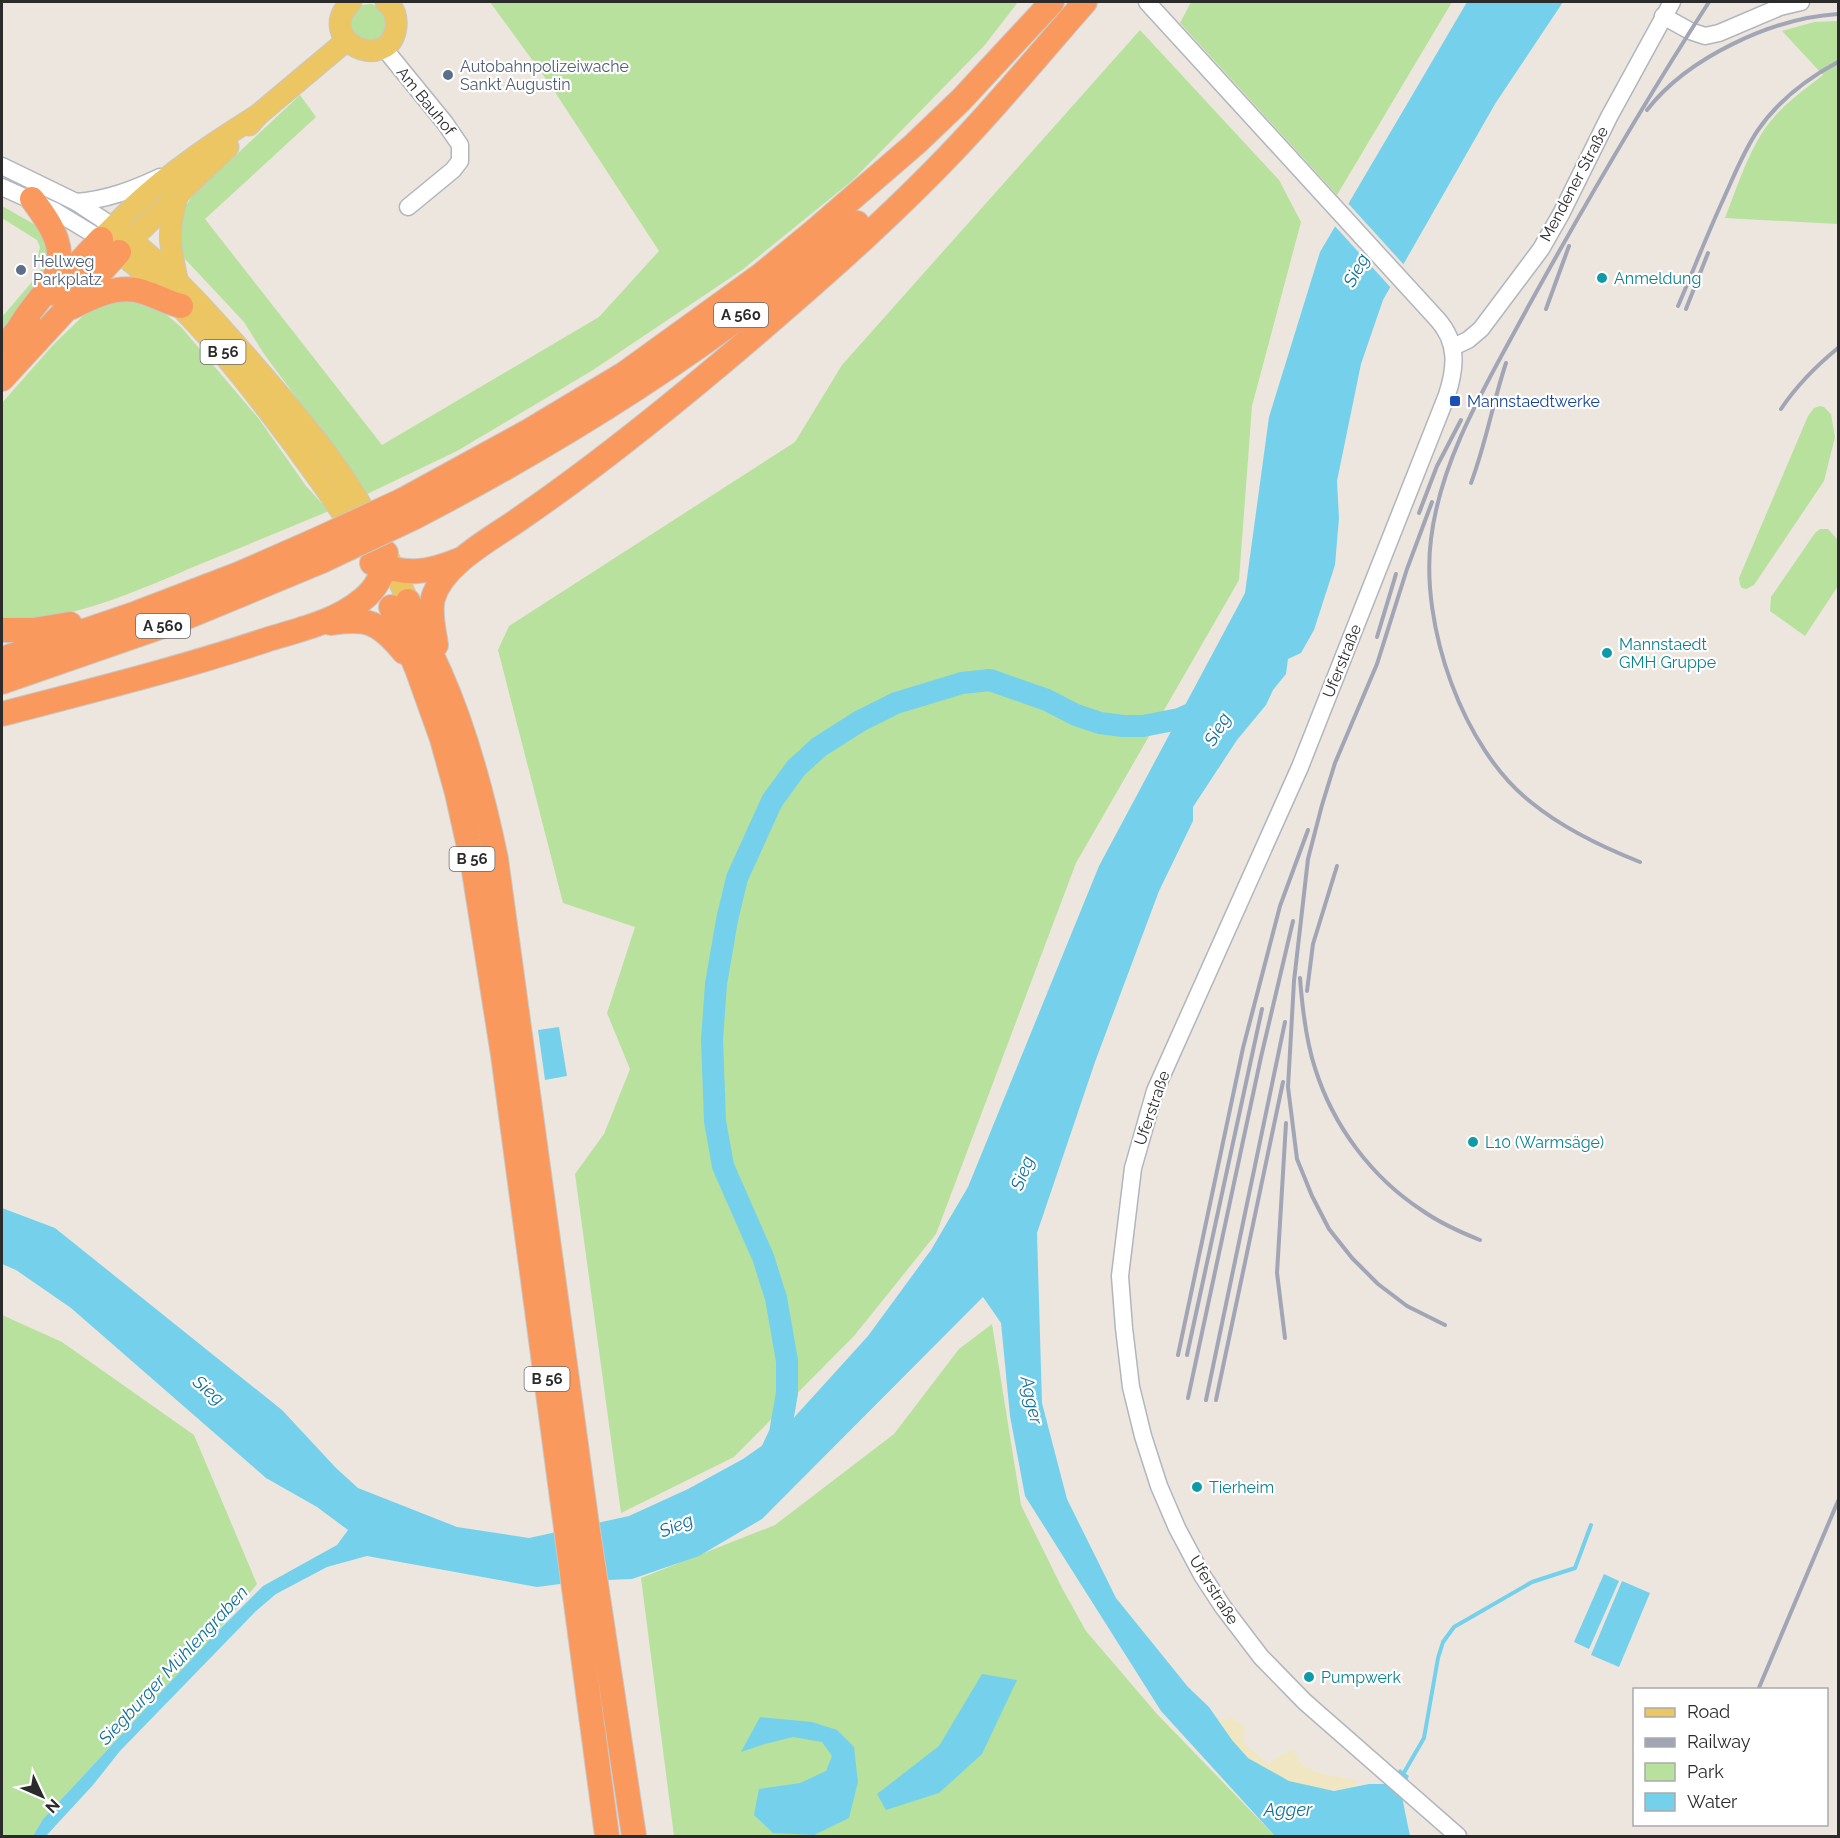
<svg xmlns="http://www.w3.org/2000/svg" width="1840" height="1838" font-family="Raleway,sans-serif">
  <style>
    .green { fill: #b7e19d }
    .sand { fill: #f0e7c2 }
    .water { fill: #75d1eb }
    .pier { fill: #ede6de }
    .lines { fill: none; stroke-linecap: round; stroke-linejoin: round }
    .stream { stroke: #75d1eb; stroke-width: 4 }
    .river { stroke: #75d1eb; stroke-width: 22 }
    .minor-casing { stroke: #b1b5be; stroke-width: 19 }
    .major-casing { stroke: #c8c8c8; stroke-width: 23 }
    .highway-casing { stroke: #c8c8c8; stroke-width: 26 }
    .minor { stroke: #fff; stroke-width: 16 }
    .major { stroke: #ecc663; stroke-width: 21 }
    .highway { stroke: #f9995d; stroke-width: 24 }
    .rail { stroke: #a1a5b5; stroke-width: 4 }
    .highway-bridge-casing { stroke: #c8c8c8; stroke-width: 26; stroke-linecap: butt }
    .highway-bridge { stroke: #f9995d; stroke-width: 24 }
    .service-dot { fill: #5c6f8a; stroke: #fff; stroke-width: 2 }
    .culture-dot { fill: #0f9aa8; stroke: #fff; stroke-width: 2 }
    .transit-dot { fill: #1a4fb4; stroke: #fff; stroke-width: 2 }
    .labels { text-anchor: middle; dominant-baseline: central; stroke-width: 4.5; stroke-linejoin: round; paint-order: stroke }
    .shield { fill: #fff; stroke: #6b6b6b; stroke-width: 1.5 }
    .shield-label { font-size: 15px; font-weight: bold; fill: #2b2b2b }
    .service-label { font-size: 16px; fill: #4e5e75; stroke: #fff; text-anchor: start }
    .street-label { font-size: 16px; fill: #2b2b2b; stroke: #fff }
    .culture-label { font-size: 16px; fill: #0d838f; stroke: #fff; text-anchor: start }
    .transit-label { font-size: 16px; fill: #164399; stroke: #fff; text-anchor: start }
    .water-label { font-size: 18px; font-style: italic; fill: #127099; stroke: #fff }
  </style>
  <rect width="100%" height="100%" fill="#ede6de"/>
  <g class="green">
    <path d="M490 2H1018L984 46 853 180 742 270 593 370 457 451 363 496 328 440 264 354 244 322 185 259 178 243 179 218 192 196 300 95 316 117 205 219 382 445 599 317 659 251 549 83Z"/>
    <path d="M1191 2H1452L1337 195 1180 23Z"/>
    <path d="M372 4C396 15 391 40 365 43L350 30 353 11 361 5Z"/>
    <path d="M1838 21V224L1725 218C1736 190 1746 158 1762 133 1777 109 1801 92 1823 75L1782 31 1814 22Z"/>
    <path d="M1140 30 1279 180 1301 222 1252 406 1239 580 1076 863 936 1234 854 1336 734 1457 621 1513 575 1174 604 1134 630 1069 607 1013 635 927 563 903 498 650 509 626 795 442 842 365Z"/>
    <path d="M2 206 46 231 52 261 2 335V317L37 276 44 264 37 260 40 247 37 240 2 218Z"/>
    <path d="M130 298 161 310 181 327 259 419 306 486 329 511C286 529 242 547 198 565 146 587 58 628 2 617V403L53 345 84 315 93 308Z"/>
    <path d="M1820 406 1824 407 1831 414 1835 437 1824 481 1754 585 1746 589C1739 588 1740 584 1739 578L1808 416 1814 408Z"/>
    <path d="M1820 529H1828L1838 540V586L1805 636 1770 611 1771 597 1815 533Z"/>
    <path d="M2 1315 62 1342 194 1435 257 1584 214 1635 43 1819 33 1836H2Z"/>
    <path d="M992 1324 1021 1505 1062 1588 1086 1631 1157 1714 1275 1836H674L641 1578 775 1525 894 1434 959 1349Z"/>
  </g>
  <path class="sand" d="M1230 1716 1245 1727 1243 1742 1268 1764 1288 1751H1294L1301 1764 1315 1772 1358 1781 1355 1786C1324 1798 1274 1778 1249 1759 1236 1748 1227 1732 1217 1718L1227 1721Z"/>
  <g class="water">
    <path d="M1467 2H1563L1495 104 1383 300 1361 364 1337 481 1339 518 1335 565 1314 630 1301 653 1288 659 1286 674 1273 690 1266 705 1237 740 1193 807V821L1159 891 1095 1062 1037 1233 1042 1403 1067 1499 1116 1598 1188 1687 1209 1707 1232 1740 1248 1758 1289 1781 1334 1791 1369 1784H1384L1400 1769 1409 1776 1401 1792 1410 1836H1275L1161 1711 1025 1496 1010 1416 1001 1323 983 1297 762 1519 699 1556 632 1579 583 1581 537 1587 367 1556 327 1567 276 1594 256 1611 120 1751 93 1785 46 1836H33L43 1819 214 1635 263 1586 337 1545 348 1530 317 1507 266 1478 71 1308 16 1270 2 1264V1208L55 1228 282 1410 336 1468 358 1488 457 1527 529 1538 629 1516 688 1489 743 1459 780 1433 868 1336 931 1250 968 1187 1099 866 1245 593 1269 417 1320 252Z"/>
    <path d="M559 1027 567 1076 545 1080 538 1030Z"/>
    <path d="M1604 1574 1619 1581 1589 1649 1574 1642Z"/>
    <path d="M1622 1581 1650 1593 1619 1667 1591 1655Z"/>
    <path d="M982 1674 1017 1680 982 1754 939 1793 886 1810 877 1794 939 1746Z"/>
    <path d="M760 1717 812 1722 837 1730 854 1747 858 1782 849 1818 814 1835 773 1833 754 1815 759 1789 800 1783 826 1771 832 1756 822 1742 793 1737 765 1744 741 1752Z"/>
  </g>
  <path class="pier" d="M1346 201 1405 266 1392 289 1333 224Z"/>
  <g class="lines">
    <path class="stream" d="M1402 1776 1424 1738 1438 1658 1443 1642 1454 1627 1532 1582 1575 1568 1591 1525"/>
    <path class="river" d="M768 1459 780 1433 787 1393V1361L776 1298 763 1257 723 1166 715 1121 712 1040 716 984 727 920 737 878 772 801 796 768 819 747 860 721 896 703 962 683 990 680 1047 700 1076 715 1100 723 1123 726H1143L1179 719 1206 707"/>
    <defs>
      <g id="minor">
        <path d="M1147 2 1438 320C1458 343 1456 367 1447 395L1300 767 1155 1091 1133 1168 1120 1276 1124 1328 1131 1387 1143 1436 1159 1486 1177 1528 1202 1575 1223 1607 1261 1657 1305 1702 1458 1836"/>
        <path d="M1663 16 1690 31 1705 36 1719 33 1780 7 1801 2"/>
        <path d="M383 47 445 123 460 145V161L453 170 408 207"/>
        <path d="M2 166 76 202 114 227"/>
        <path d="M2 187 55 211 101 239"/>
        <path d="M76 202C106 200 132 190 160 177"/>
        <path d="M1453 347 1468 340 1481 329 1541 249 1561 214 1609 117 1672 2"/>
      </g>
      <g id="major">
        <path d="M351 2C312 41 390 75 396 27 397 17 394 8 386 2"/>
        <path d="M258 115C215 142 171 171 134 206 123 217 112 228 101 239 181 296 237 368 295 446 316 476 340 505 357 538"/>
        <path d="M249 125 258 115 346 41"/>
        <path d="M114 227C170 268 214 319 259 371 301 420 345 471 374 529"/>
        <path d="M122 248 228 147"/>
        <path d="M177 279C169 242 167 231 178 194"/>
        <path d="M388 557 408 601"/>
      </g>
      <g id="highway">
        <path d="M51 293 101 239"/>
        <path d="M72 307C92 297 114 286 136 290 151 293 165 302 181 306"/>
        <path d="M18 330C27 313 40 300 51 284 71 251 51 225 32 199"/>
        <path d="M2 348 28 319"/>
        <path d="M2 379 119 252"/>
        <path d="M403 500 529 431 624 374 761 275 812 233 915 144 961 100 1052 2"/>
        <path d="M413 518C571 436 723 340 857 223"/>
        <path d="M372 563C407 575 425 574 459 560"/>
        <path d="M408 601C418 625 429 649 440 673 466 732 483 796 496 859L586 1518 634 1836"/>
        <path d="M391 607 417 669 442 739 457 793 473 865 503 1055 607 1836"/>
        <path d="M331 623C368 617 380 623 404 652"/>
        <path d="M2 630H34L70 624"/>
        <path d="M436 645C434 630 429 613 433 598 443 564 491 539 518 520 600 464 676 402 751 338 827 273 903 206 971 132 1010 90 1047 45 1085 2"/>
        <path d="M2 659 137 613 239 574 312 542"/>
        <path d="M2 682 175 622 322 561"/>
        <path d="M2 714C90 691 179 669 266 640 298 630 336 622 362 600 377 588 385 572 386 553"/>
      </g>
    </defs>
    <use href="#minor" class="minor-casing"/>
    <use href="#major" class="major-casing"/>
    <use href="#highway" class="highway-casing"/>
    <use href="#minor" class="minor"/>
    <use href="#major" class="major"/>
    <use href="#highway" class="highway"/>
    <g class="rail">
      <path d="M1647 110C1688 57 1773 18 1838 14"/>
      <path d="M1678 306C1693 271 1707 235 1723 200 1734 176 1743 152 1758 130 1778 101 1808 78 1838 62"/>
      <path d="M1546 309 1569 246"/>
      <path d="M1686 309 1708 253"/>
      <path d="M1781 409C1797 385 1816 366 1838 348"/>
      <path d="M1471 483C1486 443 1493 402 1506 363"/>
      <path d="M1432 502 1407 569 1377 664 1335 763 1322 805 1308 859 1294 981 1288 1087 1297 1159 1312 1196 1329 1229 1352 1258 1378 1284 1407 1306 1445 1325"/>
      <path d="M1419 513 1437 466 1461 420"/>
      <path d="M1377 637 1396 574"/>
      <path d="M1640 862C1602 847 1564 829 1532 803 1462 749 1420 624 1431 539 1441 456 1489 380 1528 307 1585 204 1645 101 1709 2"/>
      <path d="M1300 978C1302 1004 1307 1044 1315 1068 1333 1126 1372 1178 1423 1211 1440 1223 1460 1232 1480 1240"/>
      <path d="M1307 991 1313 944 1337 866"/>
      <path d="M1285 1338 1277 1273 1286 1123"/>
      <path d="M1178 1355 1243 1048 1280 906 1308 830"/>
      <path d="M1187 1355 1262 1009"/>
      <path d="M1188 1398 1261 1057 1293 921"/>
      <path d="M1206 1400 1285 1022"/>
      <path d="M1216 1400 1283 1082"/>
      <path d="M1758 1690 1838 1501"/>
    </g>
    <defs>
      <g id="highway-bridge">
        <path d="M312 542 403 500"/>
        <path d="M322 561 413 518"/>
      </g>
    </defs>
    <use href="#highway-bridge" class="highway-bridge-casing"/>
    <use href="#highway-bridge" class="highway-bridge"/>
  </g>
  <g class="service-dot">
    <circle cx="448" cy="75" r="6"/>
    <circle cx="21" cy="270" r="6"/>
  </g>
  <g class="culture-dot">
    <circle cx="1602" cy="278" r="6"/>
    <circle cx="1607" cy="653" r="6"/>
    <circle cx="1473" cy="1142" r="6"/>
    <circle cx="1197" cy="1487" r="6"/>
    <circle cx="1309" cy="1677" r="6"/>
  </g>
  <rect class="transit-dot" x="1449" y="395" width="12" height="12" rx="3"/>
  <g class="labels">
    <g class="shield">
      <rect x="714" y="303" width="54" height="24" rx="4.5"/>
      <rect x="200.5" y="340" width="45" height="24" rx="4.5"/>
      <rect x="136" y="614" width="54" height="24" rx="4.5"/>
      <rect x="449.5" y="847" width="45" height="24" rx="4.5"/>
      <rect x="524.5" y="1367" width="45" height="24" rx="4.5"/>
    </g>
    <g class="shield-label">
      <text x="741" y="315">A 560</text>
      <text x="223" y="352">B 56</text>
      <text x="163" y="626">A 560</text>
      <text x="472" y="859">B 56</text>
      <text x="547" y="1379">B 56</text>
    </g>
    <g class="service-label">
      <text x="460" y="66">Autobahnpolizeiwache<tspan x="460" dy="18">Sankt Augustin</tspan></text>
      <text x="33" y="261">Hellweg<tspan x="33" dy="18">Parkplatz</tspan></text>
    </g>
    <g class="street-label">
      <text transform="translate(426 101) rotate(51)">Am Bauhof</text>
      <text transform="translate(1574 184) rotate(-62)">Mendener Straße</text>
      <text transform="translate(1342 661) rotate(-68)">Uferstraße</text>
      <text transform="translate(1152 1108) rotate(-71)">Uferstraße</text>
      <text transform="translate(1214 1590) rotate(58)">Uferstraße</text>
    </g>
    <g class="culture-label">
      <text x="1614" y="278">Anmeldung</text>
      <text x="1619" y="644">Mannstaedt<tspan x="1619" dy="18">GMH Gruppe</tspan></text>
      <text x="1485" y="1142">L10 (Warmsäge)</text>
      <text x="1209" y="1487">Tierheim</text>
      <text x="1321" y="1677">Pumpwerk</text>
    </g>
    <g class="transit-label">
      <text x="1467" y="401">Mannstaedtwerke</text>
    </g>
    <g class="water-label">
      <text transform="translate(1356 270) rotate(-62)">Sieg</text>
      <text transform="translate(1217 729) rotate(-60)">Sieg</text>
      <text transform="translate(1022 1173) rotate(-69)">Sieg</text>
      <text transform="translate(209 1390) rotate(40)">Sieg</text>
      <text transform="translate(1032 1400) rotate(78)">Agger</text>
      <text transform="translate(676 1525) rotate(-23)">Sieg</text>
      <text transform="translate(173 1665) rotate(-47)">Siegburger Mühlengraben</text>
      <text x="1288" y="1809">Agger</text>
    </g>
  </g>
  <rect width="1840" height="1838" fill="none" stroke="#2b2b2b" stroke-width="6"/>
  <rect x="1633" y="1688" width="195" height="138" fill="#ffffff" stroke="#aaaaaa" stroke-width="1.5"/>
  <rect x="1645" y="1708" width="30" height="9" fill="#ecc663" stroke="#aaaaaa" stroke-width="1.5"/>
  <text x="1687" y="1718" font-size="18" fill="#2b2b2b">Road</text>
  <rect x="1645" y="1738" width="30" height="9" fill="#a1a5b5" stroke="#aaaaaa" stroke-width="1.5"/>
  <text x="1687" y="1748" font-size="18" fill="#2b2b2b">Railway</text>
  <rect x="1645" y="1763" width="30" height="18" fill="#b7e19d" stroke="#aaaaaa" stroke-width="1.5"/>
  <text x="1687" y="1778" font-size="18" fill="#2b2b2b">Park</text>
  <rect x="1645" y="1793" width="30" height="18" fill="#75d1eb" stroke="#aaaaaa" stroke-width="1.5"/>
  <text x="1687" y="1808" font-size="18" fill="#2b2b2b">Water</text>
  <g transform="translate(42 1796) rotate(134)" stroke="#ffffff" stroke-width="4.5" paint-order="stroke">
  <path d="M0-4.5L10 22L0 15L-10 22Z" fill="#2b2b2b"/>
  <text y="-9" font-size="16" font-weight="bold" text-anchor="middle" fill="#2b2b2b">N</text>
  </g>
</svg>
